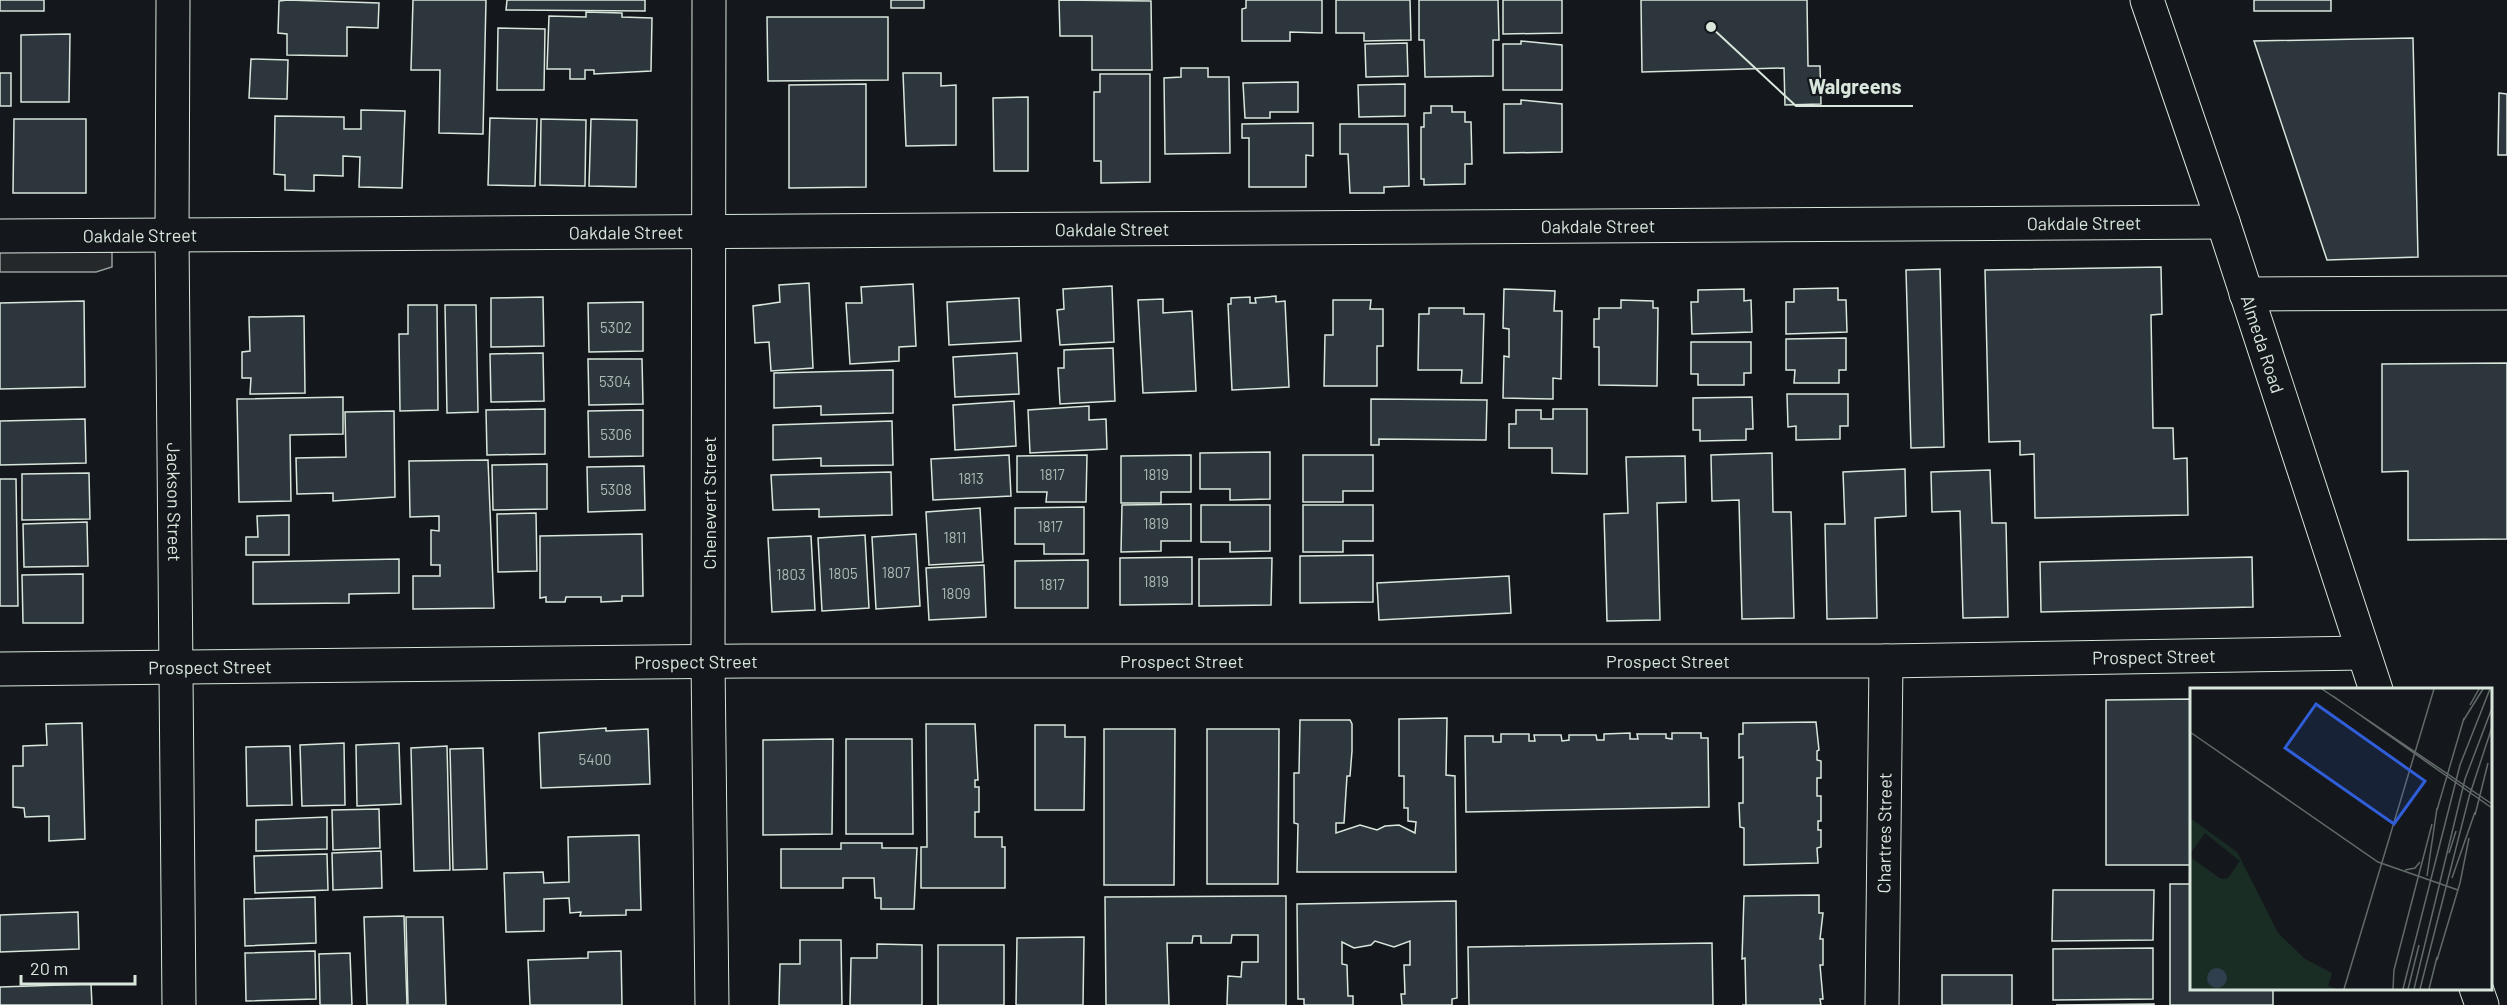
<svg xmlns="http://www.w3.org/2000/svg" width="2507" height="1005" font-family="Barlow,sans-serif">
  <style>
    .parking { fill: #24282b; stroke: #939e99; stroke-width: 1.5 }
    .building { fill: #2c363c; stroke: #d8e6dc; stroke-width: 1.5 }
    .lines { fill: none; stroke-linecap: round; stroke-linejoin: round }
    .street-casing { stroke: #d8e6dc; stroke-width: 35 }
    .primary-casing { stroke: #d8e6dc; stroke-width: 35 }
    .street { stroke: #14181c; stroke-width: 33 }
    .primary { stroke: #14181c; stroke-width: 33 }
    .labels { text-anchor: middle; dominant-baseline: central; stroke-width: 4.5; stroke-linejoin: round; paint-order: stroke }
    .number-label { font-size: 15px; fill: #adbab4 }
    .street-label { font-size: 18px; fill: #d8e6dc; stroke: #14181c }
    .inset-road { fill: none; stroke: #626a69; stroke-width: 1.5 }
    .view { fill: #305dd8; fill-opacity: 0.15; stroke: #305dd8; stroke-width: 3 }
    .inset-edge { fill: none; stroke: #d8e6dc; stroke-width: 3 }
    .leader { fill: none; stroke: #d8e6dc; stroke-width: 2 }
    .callout-dot { fill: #d8e6dc; stroke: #14181c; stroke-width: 2 }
    .callout-label { font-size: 20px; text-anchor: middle; font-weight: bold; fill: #d8e6dc; stroke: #14181c; stroke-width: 4.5; stroke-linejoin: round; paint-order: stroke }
  </style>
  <rect width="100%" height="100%" fill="#14181c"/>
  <path class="parking" d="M0 252H112V267L96 272H0Z"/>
  <g class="building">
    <rect x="0" y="0" width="44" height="11"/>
    <path d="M288 0 379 3 378 28 347 27V56L287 55V34L278 33 279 1Z"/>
    <path d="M413 0H486L483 134 439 133 440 70H411Z"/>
    <path d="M507 0H645V11L506 10Z"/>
    <rect x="891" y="0" width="33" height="8"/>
    <path d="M1059 0 1151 1 1152 70H1092V36H1060Z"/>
    <path d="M1246 0H1322V33L1290 32V41H1242V9L1246 8Z"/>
    <path d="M1336 0H1410L1411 40 1364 41V33H1336Z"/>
    <path d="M1419 0H1498L1499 40H1493V76L1425 77 1424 40H1419Z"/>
    <path d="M1503 0H1562V33L1503 34Z"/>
    <path d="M1641 0H1807L1808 66H1820L1821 104 1785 105 1784 68 1642 72Z"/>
    <rect x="2254" y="0" width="77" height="11"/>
    <path d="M586 12 622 13V17L652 18 651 71 594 74V70H585V79H570V69H547L549 16 586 17Z"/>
    <path d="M767 17H888V80L768 81Z"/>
    <path d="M498 28 545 29 544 90H497Z"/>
    <path d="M70 34 69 102H21V35Z"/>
    <path d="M2413 38 2418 257 2327 260 2254 41Z"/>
    <path d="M1521 41 1562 45V90H1503V44H1521Z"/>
    <path d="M1407 43 1408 76 1366 77 1365 44Z"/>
    <path d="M251 59 288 60 287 99 249 98Z"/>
    <path d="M1181 68H1208V77H1229L1230 153 1165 154 1164 78 1181 77Z"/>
    <rect x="0" y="73" width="11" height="33"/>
    <path d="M903 73H941V86L956 85V145L906 146Z"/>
    <path d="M1100 74H1150V182L1101 183V161H1094V92H1100Z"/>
    <path d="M1298 82V112H1270V118H1245L1243 83Z"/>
    <path d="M866 84V187L789 188V85Z"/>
    <path d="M1405 84V116L1359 117 1358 85Z"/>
    <path d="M2499 93 2507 94V155H2498Z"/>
    <path d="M1028 97V171H994L993 98Z"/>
    <path d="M1521 100 1562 104V152L1504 153V104H1521Z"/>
    <path d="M1431 106H1452V112H1465V122H1471L1472 164H1465V184L1424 185V179H1421V127H1424V113H1431Z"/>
    <path d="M361 110 405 111 402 188 359 187 360 157 343 156V176L314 175V191L285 190V175L274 174 275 116 344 117V129H361Z"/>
    <path d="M490 118 537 119 535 186 488 185Z"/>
    <path d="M14 119H86V193H13Z"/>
    <path d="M541 119 586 120 585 186 540 185Z"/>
    <path d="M591 119 637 120 636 187 589 186Z"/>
    <path d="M1313 123V156L1306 155V187H1249V138H1242V124Z"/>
    <path d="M1340 124H1408L1409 186 1384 187V193H1350L1348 154H1340Z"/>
    <path d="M2161 267 2162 314 2151 315 2153 428H2173L2174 459 2187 458 2188 515 2035 518 2034 454 2020 455V441L1989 442 1985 270Z"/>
    <path d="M1940 269 1944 447 1911 448 1906 270Z"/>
    <path d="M809 283 813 368 771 371 769 342 755 343 753 306 780 302 779 285Z"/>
    <path d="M913 284 916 346 899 347V361L850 364 846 303H862L861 287Z"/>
    <path d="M1112 286 1114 342 1060 345 1057 310 1064 309 1063 289Z"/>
    <path d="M1838 288V300H1846L1847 332 1786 334V302H1794V289Z"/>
    <path d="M1504 289 1555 291 1554 311H1562L1561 379 1553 378V399L1503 398 1504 356 1509 357V329L1503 328Z"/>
    <path d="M1744 289V301L1751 300 1752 332 1692 334 1691 302H1698V290Z"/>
    <path d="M1276 296V302L1285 301 1289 387 1232 390 1228 304H1231V298L1250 297V303H1256L1255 298Z"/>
    <path d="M543 297 544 346 491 347V298Z"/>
    <path d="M1019 298 1021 341 949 345 947 302Z"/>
    <path d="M1163 299V313L1192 311 1196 391 1143 393 1138 300Z"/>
    <path d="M1333 300H1371L1370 309H1383V346H1377V386H1324L1325 335H1333Z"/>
    <path d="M1621 300 1653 301V308H1658L1657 386 1599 385V347H1594V319H1599V308H1621Z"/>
    <path d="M84 301 85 387 0 389V303Z"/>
    <path d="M643 302V351L589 352 588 303Z"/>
    <path d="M408 305H437L438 410 400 411 399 334H408Z"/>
    <path d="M445 305H476L478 412 447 413Z"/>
    <path d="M1429 308H1464V314H1484L1482 383H1461L1462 370H1418L1419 314H1429Z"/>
    <path d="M304 316 305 393 250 394 251 378H242V352L250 351 249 317Z"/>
    <path d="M1846 338V370H1839V383H1794L1795 370H1786V339Z"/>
    <path d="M1691 342H1751V373H1744V385H1698V374H1691Z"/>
    <path d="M1113 348 1115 401 1060 404 1058 368H1064V350Z"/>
    <path d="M543 353 544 401 491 402 490 354Z"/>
    <path d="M1017 353 1019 394 955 397 953 357Z"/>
    <path d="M588 359H642L643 404 589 405Z"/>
    <path d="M2507 363V539L2408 540V471L2382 472V364Z"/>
    <path d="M893 370V413L821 415V406L774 408V373Z"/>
    <path d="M1787 394H1848V426H1840V439L1796 440V426L1788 427Z"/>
    <path d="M343 397V434L290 435 291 501 239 502 237 399Z"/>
    <path d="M1752 397 1753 429H1746V440L1700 441V430H1693V398Z"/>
    <path d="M1371 399 1487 400 1486 440 1379 439V445H1371Z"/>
    <path d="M1014 401 1016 446 955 450 953 405Z"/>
    <path d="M1089 406V420L1106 419 1107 449 1030 453 1028 410Z"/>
    <path d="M545 409V454L487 455 486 410Z"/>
    <path d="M1553 409H1587V474L1552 473V448H1509V424H1516V410H1541V419H1553Z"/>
    <path d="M643 410V456L589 457 588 411Z"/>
    <path d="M394 411 395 497 333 501V493L297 494 296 458 346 457 345 412Z"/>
    <path d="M85 419 86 463 0 465V421Z"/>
    <path d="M892 421 893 465 821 466V458L773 460V425Z"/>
    <path d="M1270 452V499L1230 500V489H1200V453Z"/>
    <path d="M1772 453 1773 512H1791L1794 618 1742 619 1739 500 1712 501 1711 455Z"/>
    <path d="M1009 455 1011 496 933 500 931 459Z"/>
    <path d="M1087 455 1086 502H1046L1047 492H1017V456Z"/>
    <path d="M1191 455V492H1161V503H1121V456Z"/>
    <path d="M1303 455H1373V491H1343V502H1303Z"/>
    <path d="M1685 456 1686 502 1657 503 1660 620 1607 621 1604 514 1628 513 1626 457Z"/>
    <path d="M488 460 494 608 413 609V576H440V565H431V530L439 531V516L410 517 409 461Z"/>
    <path d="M547 464V509L493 510 492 465Z"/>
    <path d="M644 466 645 510 588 512 587 467Z"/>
    <path d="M1905 469 1906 516 1875 518 1877 618 1827 619 1825 524H1845L1843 472Z"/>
    <path d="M1990 470 1992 523H2006L2008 617 1963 618 1960 511 1932 512 1931 472Z"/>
    <path d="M891 472 892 515 819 517V509L773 510 771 475Z"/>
    <path d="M89 473 90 519 22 520V474Z"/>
    <path d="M0 479H16L18 606H0Z"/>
    <path d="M1191 504V541H1161V551L1121 552 1122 505Z"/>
    <path d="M1201 505H1270V551L1230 552V542H1201Z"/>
    <path d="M1303 505H1373V541H1343V552H1303Z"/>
    <path d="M1084 507V554H1044V544H1015V508Z"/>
    <path d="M980 508 983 562 929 565 926 512Z"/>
    <path d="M536 513 537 571 498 572 497 514Z"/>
    <path d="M289 515V555H246V537H258L257 516Z"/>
    <path d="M87 522 88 566 24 567 23 524Z"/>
    <path d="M642 534 643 596H622V601L601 602V597H566L565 602H546V597L540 598V536Z"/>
    <path d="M916 534 920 606 876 609 872 537Z"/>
    <path d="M865 535 869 608 822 611 818 538Z"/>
    <path d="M811 536 815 610 772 612 768 538Z"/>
    <path d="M1373 555V602L1300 603V556Z"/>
    <path d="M1192 557V604L1120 605V558Z"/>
    <path d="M2252 557 2253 607 2041 612 2040 562Z"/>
    <path d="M1272 558 1271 605 1199 606V559Z"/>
    <path d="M399 559V593L349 594V603L253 604V562Z"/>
    <path d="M1088 560V608H1015V561Z"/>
    <path d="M984 565 986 617 929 620 926 568Z"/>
    <path d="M83 574V623H23L22 575Z"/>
    <path d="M1509 576 1511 613 1379 620 1377 583Z"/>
    <path d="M2192 699V865H2106V700Z"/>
    <path d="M1447 718 1446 775 1455 776 1456 872H1297L1298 824 1294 823V773H1299L1300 720H1350L1352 724V751L1350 776H1347L1344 823H1336V833L1360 825 1377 830 1385 826 1399 825 1415 833 1416 822 1408 821V808H1404V776H1399V719Z"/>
    <path d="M1816 722 1819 750 1817 751V760L1821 761V778H1817V796H1821V821H1818V830H1821V847L1817 848 1818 863 1744 865V828L1740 827 1739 803H1743V757L1739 758V734H1743V723Z"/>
    <path d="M82 723 85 839 49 841V816L25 817 24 808 13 807V766H23V746L47 745 46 724Z"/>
    <path d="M926 724H975L978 780H975V787H979V812H975V837H1002V847H1005V888H921V847H927Z"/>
    <path d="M1035 725H1065V737H1085L1084 810H1035Z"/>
    <path d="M606 728V731L648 729 650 784 541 788 539 733Z"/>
    <path d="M1104 729H1175L1174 885H1104Z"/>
    <path d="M1207 729H1279L1278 884H1207Z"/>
    <path d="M1630 733V739H1638L1637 734H1666V738L1672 739V733H1701V738H1708L1709 807 1466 812 1465 736H1493V742H1501V734H1529V741H1535L1534 735H1561L1562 741 1569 740V735H1596L1597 740H1604V734Z"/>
    <path d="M833 739 832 834 763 835V740Z"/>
    <path d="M846 739H912L913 834H846Z"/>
    <path d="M344 743 345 805 302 806 300 745Z"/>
    <path d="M399 743 401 804 357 806 356 745Z"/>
    <path d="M290 746 292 805 247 806 246 747Z"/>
    <path d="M447 746 450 870 414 871 411 748Z"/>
    <path d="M483 748 487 869 453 870 450 749Z"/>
    <path d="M379 809 380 848 333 850 332 810Z"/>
    <path d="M327 817V849L256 851V820Z"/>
    <path d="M639 835 641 910H626V915L580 916 581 912 570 913 569 898 544 899V931L506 932 504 873 543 872 544 883 569 882 568 837Z"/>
    <path d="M841 843H882V848H917L914 909H881V898H875L874 878H843V888H781V849H841Z"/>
    <path d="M381 851 382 888 333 890 332 853Z"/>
    <path d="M327 854 328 890 255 893 254 856Z"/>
    <path d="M2170 884H2192V988H2273V1005H2170Z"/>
    <path d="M2053 890H2154L2153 940 2052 941Z"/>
    <path d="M1819 895V913H1823L1820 939H1823V965H1820L1823 999H1820L1821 1005H1742H1746L1745 958 1742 959 1744 896Z"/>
    <path d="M1286 896V1005H1227L1228 976 1241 977 1242 962H1258V935H1232L1231 943H1201V936H1193L1192 943H1167L1169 1005H1106L1105 897Z"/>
    <path d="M315 897 316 943 245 946 244 899Z"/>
    <path d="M1456 901 1457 998 1452 999V1005H1402L1401 994H1405L1404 965H1410V941L1394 947 1375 941 1371 945 1354 948 1342 942V964L1347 965 1348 996H1353V1005H1304V999H1298L1297 904Z"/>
    <path d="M78 912 79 949 0 952V915Z"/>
    <path d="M404 916 407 1005H367L364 917Z"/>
    <path d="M406 917H443L446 1005H408Z"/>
    <path d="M1084 937 1083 1005H1016L1017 938Z"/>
    <path d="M800 940H841L842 1005H779L780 964H800Z"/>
    <path d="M1712 943 1713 1005H1469L1468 947Z"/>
    <path d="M877 944 922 945V1005H850L851 958H877Z"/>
    <rect x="938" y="945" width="66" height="60"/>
    <path d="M2153 948V999L2053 1000V949Z"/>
    <path d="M315 951 316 999 246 1001 245 953Z"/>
    <path d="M621 951 622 1005H530L528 960 588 958V952Z"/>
    <path d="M350 953 352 1005H320L319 954Z"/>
    <rect x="1942" y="975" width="70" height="30"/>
    <path d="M91 984 92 1005H0V987Z"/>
    <path d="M2154 1004V1005H2056Z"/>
  </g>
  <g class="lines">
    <defs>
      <g id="street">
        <path id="s1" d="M173 0 172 235 179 1005"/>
        <path d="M709 0 708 661 712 1005"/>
        <path id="s2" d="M0 236 2223 222"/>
        <path d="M2246 294 2507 293"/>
        <path id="s3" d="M0 669 745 661H1886L2363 653"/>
        <path id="s4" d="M1882 1005 1886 661"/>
      </g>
      <g id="primary">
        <path id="s5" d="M2147 0 2223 222 2376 690"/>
        <path d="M2476 988 2482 1005"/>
      </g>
    </defs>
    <use href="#street" class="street-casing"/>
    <use href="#primary" class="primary-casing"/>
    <use href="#street" class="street"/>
    <use href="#primary" class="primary"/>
  </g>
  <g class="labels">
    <g class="number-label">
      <text x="616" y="327">5302</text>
      <text x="615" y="381">5304</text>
      <text x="616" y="434">5306</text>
      <text x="1052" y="474">1817</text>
      <text x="1156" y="474">1819</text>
      <text x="971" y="478">1813</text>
      <text x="616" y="489">5308</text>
      <text x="1156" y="523">1819</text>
      <text x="1050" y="526">1817</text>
      <text x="955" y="537">1811</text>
      <text x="896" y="572">1807</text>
      <text x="843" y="573">1805</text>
      <text x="791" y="574">1803</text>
      <text x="1156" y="581">1819</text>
      <text x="1052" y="584">1817</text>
      <text x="956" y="593">1809</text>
      <text x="595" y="759">5400</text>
    </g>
    <g class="street-label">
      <text stroke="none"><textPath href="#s2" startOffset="2084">Oakdale Street</textPath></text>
      <text stroke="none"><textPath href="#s2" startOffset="1598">Oakdale Street</textPath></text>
      <text stroke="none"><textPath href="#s2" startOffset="1112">Oakdale Street</textPath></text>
      <text stroke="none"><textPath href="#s2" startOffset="626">Oakdale Street</textPath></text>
      <text stroke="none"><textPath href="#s2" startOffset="140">Oakdale Street</textPath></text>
      <text stroke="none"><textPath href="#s5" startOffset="363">Almeda Road</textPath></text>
      <text stroke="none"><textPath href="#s1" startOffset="502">Jackson Street</textPath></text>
      <text transform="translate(709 503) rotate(-90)">Chenevert Street</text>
      <text stroke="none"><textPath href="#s3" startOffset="2154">Prospect Street</textPath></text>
      <text stroke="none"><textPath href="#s3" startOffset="696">Prospect Street</textPath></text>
      <text stroke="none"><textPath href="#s3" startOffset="1182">Prospect Street</textPath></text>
      <text stroke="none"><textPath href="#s3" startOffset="1668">Prospect Street</textPath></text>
      <text stroke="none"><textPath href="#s3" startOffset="210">Prospect Street</textPath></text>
      <text stroke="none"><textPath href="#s4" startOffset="172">Chartres Street</textPath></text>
    </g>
  </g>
  <g transform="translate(2190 688)">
    <rect width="302" height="302" fill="#14181c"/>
    <path d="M0 130 47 164 88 245 115 271 142 285 138 298 147 301H0V169L31 191 38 190 50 173 15 145 0 166Z" fill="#1a2d24"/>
    <path d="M17 290a10 10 0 1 1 20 0a10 10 0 1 1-20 0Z" fill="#2f3f4d"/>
    <path class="inset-road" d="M132 1 302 116M143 8 302 120M280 17 289 1M273 33 293 1M0 44 188 174 268 202M247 122 274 30M285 127 298 75M259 165 266 143M215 182 225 180 230 174M237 188 247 120M262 190 285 124M247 272 270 195 279 150M204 282 242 136M154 301 244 1M203 301 204 281M213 301 270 77 300 1M218 301 229 257M224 301 275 91 302 20M230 301 279 109 302 39M239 301 247 269"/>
    <path class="view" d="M126 16 235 93 204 136 95 60Z"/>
    <rect width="302" height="302" class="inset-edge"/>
  </g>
  <path class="leader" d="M1711 27L1796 106H1913"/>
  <circle class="callout-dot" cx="1711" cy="27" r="6"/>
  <g class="callout-label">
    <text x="1855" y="94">Walgreens</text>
  </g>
  <path d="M21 975v9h114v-9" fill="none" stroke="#d8e6dc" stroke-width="3"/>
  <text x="30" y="975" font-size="18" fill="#d8e6dc" stroke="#14181c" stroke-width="4.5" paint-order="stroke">20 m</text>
</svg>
